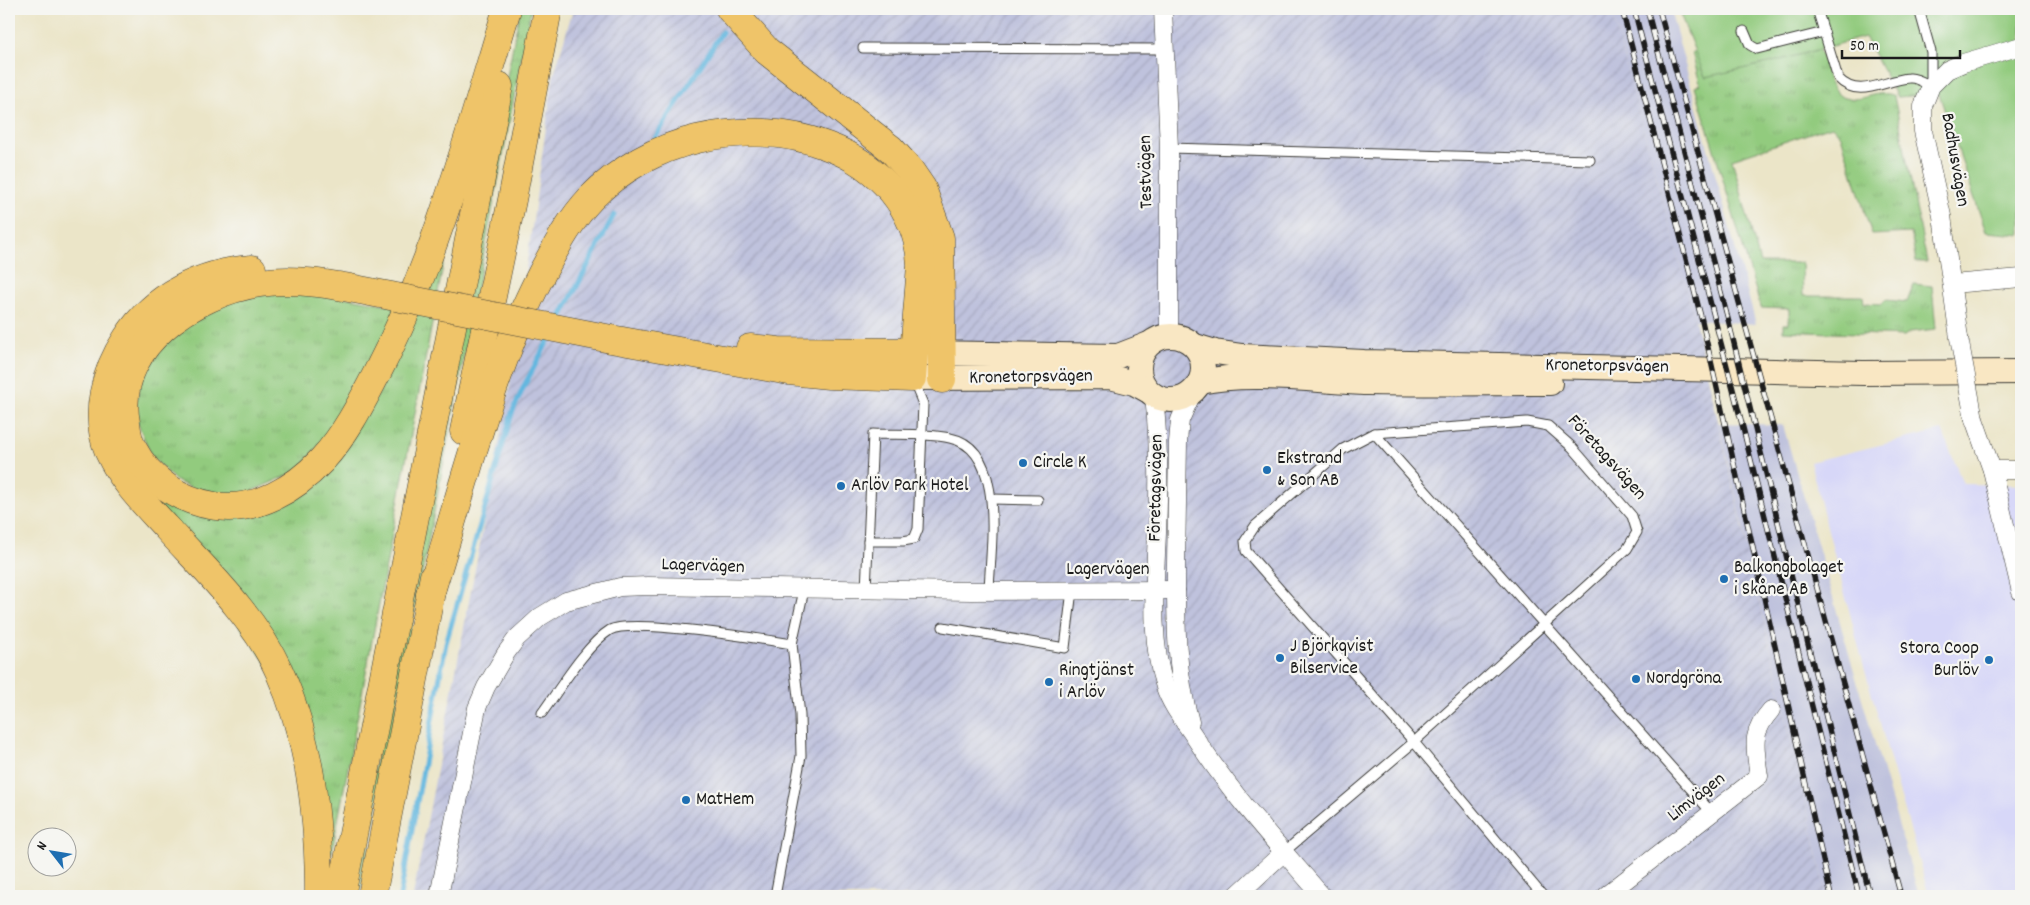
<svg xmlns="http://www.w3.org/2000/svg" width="2030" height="905" font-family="Dekko,sans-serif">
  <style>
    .built { fill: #d7d7f8 }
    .industrial { fill: url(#industrial-furrows) }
    .railway { fill: #bfc2dd }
    .grass { fill: url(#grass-tufts); stroke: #57744d }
    .pitch { fill: #92cb7e; stroke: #57744d }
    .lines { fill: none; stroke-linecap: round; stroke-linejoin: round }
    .stream { stroke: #64b7df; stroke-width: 5 }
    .service-casing { stroke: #3b3a36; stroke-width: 11 }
    .minor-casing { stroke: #3b3a36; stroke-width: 19 }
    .secondary-casing { stroke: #3b3a36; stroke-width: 26 }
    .motorway-casing { stroke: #3b3a36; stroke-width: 29 }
    .service { stroke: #fff; stroke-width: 9 }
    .minor { stroke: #fff; stroke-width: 18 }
    .secondary { stroke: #f9e7c3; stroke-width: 24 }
    .motorway { stroke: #efc469; stroke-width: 28 }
    .rail-casing { stroke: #1c1c1c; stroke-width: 5.5 }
    .rail { stroke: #f6f6f2; stroke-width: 4; stroke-dasharray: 11; stroke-linecap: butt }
    .minor-bridge-casing { stroke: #3b3a36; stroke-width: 19; stroke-linecap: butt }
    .motorway-bridge-casing { stroke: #3b3a36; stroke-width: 29; stroke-linecap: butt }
    .minor-bridge { stroke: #fff; stroke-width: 18 }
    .motorway-bridge { stroke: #efc469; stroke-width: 28 }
    .poi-dot { fill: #1f6fb2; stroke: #f6f6f2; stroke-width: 2 }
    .labels { text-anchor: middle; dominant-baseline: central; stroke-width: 4.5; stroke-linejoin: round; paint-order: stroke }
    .street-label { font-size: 19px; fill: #1c1c1c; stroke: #f6f6f2 }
    .poi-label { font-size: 19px; fill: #1c1c1c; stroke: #f6f6f2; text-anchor: start }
  </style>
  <defs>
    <pattern id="industrial-furrows" width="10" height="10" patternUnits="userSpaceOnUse" patternTransform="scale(1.25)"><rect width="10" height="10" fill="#bfc2dd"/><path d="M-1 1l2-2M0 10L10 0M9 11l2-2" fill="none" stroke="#a4a6bd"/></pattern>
    <pattern id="grass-tufts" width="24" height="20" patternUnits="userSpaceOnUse" patternTransform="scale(1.25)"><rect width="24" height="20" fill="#92cb7e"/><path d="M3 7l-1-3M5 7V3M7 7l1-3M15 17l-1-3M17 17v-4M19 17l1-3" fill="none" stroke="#7dae6c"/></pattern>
  </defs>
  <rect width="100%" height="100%" fill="#f6f6f2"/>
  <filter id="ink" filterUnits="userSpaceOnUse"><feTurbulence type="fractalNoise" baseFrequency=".02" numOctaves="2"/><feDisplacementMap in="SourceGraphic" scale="10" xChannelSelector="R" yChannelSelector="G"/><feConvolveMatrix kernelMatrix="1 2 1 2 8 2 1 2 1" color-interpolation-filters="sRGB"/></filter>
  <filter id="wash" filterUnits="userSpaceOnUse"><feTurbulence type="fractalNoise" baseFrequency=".0096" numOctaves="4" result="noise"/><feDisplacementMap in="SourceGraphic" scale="20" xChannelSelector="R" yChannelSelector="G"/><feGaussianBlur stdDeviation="1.12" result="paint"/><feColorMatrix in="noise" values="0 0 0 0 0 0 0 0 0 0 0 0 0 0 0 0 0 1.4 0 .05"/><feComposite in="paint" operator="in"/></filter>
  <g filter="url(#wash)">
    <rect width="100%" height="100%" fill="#ebe5c8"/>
    <path class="built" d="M1942 430 1963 484 2021 485V896H1929L1864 667 1810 462Z"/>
    <path class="industrial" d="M573 9H1611L1695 320 1827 896H413L508 396 553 78Z"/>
    <g class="railway">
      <path d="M1611 9H1670L1756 324 1695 320Z"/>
      <path d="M1719 423 1783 425 1919 896H1827Z"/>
    </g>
    <g class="grass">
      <path d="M520 9H531L360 896H350Z"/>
      <path d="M1736 32 1817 47C1829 63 1824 98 1852 99 1867 99 1880 89 1894 96L1927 262H1916L1911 233 1872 235 1841 136 1832 126 1732 159 1760 263H1802L1803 296H1863L1864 303 1881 304 1886 300 1907 302 1914 284 1932 286 1936 329 1910 332 1904 336 1783 331V324H1789V309L1761 308 1695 86 1700 84 1692 52Z"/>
      <path d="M446 250 332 852 327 853 309 723 146 495 155 491 245 516 376 398Z"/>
      <path d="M302 290 401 307 343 417 298 471 240 496 209 495 176 481 152 457 138 424 136 403 141 379 172 331 228 299Z"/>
    </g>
    <path class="pitch" d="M1678 9H2021V235L1986 232 1939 94 1897 97 1865 37 1769 63 1705 77Z"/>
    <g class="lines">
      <g class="stream">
        <path d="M655 138 722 32"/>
        <path d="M559 321 614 215"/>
        <path d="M400 896 446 643 512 413 524 386 551 335"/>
      </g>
    </g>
  </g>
  <g filter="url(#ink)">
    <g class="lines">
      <defs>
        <g id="service">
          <path d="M1817 9 1838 78C1858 100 1884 80 1909 78 1916 77 1925 83 1931 86V52L1919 9"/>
          <path d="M1744 31 1750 45 1757 49 1824 32"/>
          <path d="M863 48 1165 49"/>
          <path d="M1169 148 1590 160"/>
          <path d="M1374 433 1712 813"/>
          <path d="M992 499 1038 500"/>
          <path d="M868 541H903L914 539 918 529 923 404 913 380"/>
          <path d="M866 590 873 434C898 435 925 433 950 438 1007 449 990 550 989 591"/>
          <path d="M943 627 1065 648 1072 590"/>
          <path d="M542 713C559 690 586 645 610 630 631 618 762 639 792 644"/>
          <path d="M1284 852 1414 742 1627 549 1637 532 1632 516 1572 447 1548 426 1527 422 1374 433 1343 449 1255 526 1245 541 1246 551 1414 742 1543 896"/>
          <path d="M775 896 801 756 800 715 792 644 804 590"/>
        </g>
        <g id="minor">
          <path d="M1163 9 1169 148V335"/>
          <path d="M1952 284 2021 278"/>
          <path d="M1959 338 1942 216 1923 131V106L1931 86 1947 70 1963 63 2021 46"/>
          <path d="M1154 396C1159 441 1159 488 1157 533 1155 583 1149 639 1165 687 1171 705 1184 721 1194 736 1231 794 1277 844 1322 896"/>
          <path d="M1974 419 1992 470 2021 592"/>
          <path d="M1992 470H2021"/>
          <path d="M1190 722C1175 671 1176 616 1176 564 1177 523 1177 482 1178 442L1180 420 1193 391"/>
          <path d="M439 896 477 708 486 687 506 653 517 638 540 617 566 601 620 587 648 586 971 591 1176 590"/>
          <path d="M1236 896 1284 852"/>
          <path d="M1605 896 1759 776C1755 746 1750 734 1771 710"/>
        </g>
        <g id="secondary">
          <circle cx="1171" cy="368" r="32"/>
          <path d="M1195 346 1215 352 1242 356 1364 362 1863 373 2021 372"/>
          <path d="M923 353 1118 356 1149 344"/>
          <path d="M912 378 1110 377 1134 383 1147 390"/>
          <path d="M1200 382C1248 371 1317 381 1367 383 1428 384 1489 383 1550 383"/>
        </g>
        <g id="motorway">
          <path d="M730 9 767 51 891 149 909 169 922 188 940 238 942 379"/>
          <path d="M252 269C201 273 155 295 127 338 105 371 93 414 109 452 122 481 145 504 166 527 206 571 254 616 279 671 311 742 319 819 319 896"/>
          <path d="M396 297C352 289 305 276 260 283 194 293 112 346 126 423 127 432 128 441 133 449 149 480 180 501 215 506 256 512 295 489 322 460 346 434 362 402 378 371 437 257 470 131 507 9"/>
          <path d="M750 348 778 351 913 352"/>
          <path d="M464 431 512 200 548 9"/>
          <path d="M430 594C464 486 490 373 542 273 556 247 570 220 591 198 619 169 658 148 697 139 740 129 786 130 827 146 879 165 918 209 921 265L912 378 829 375 789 371 611 339"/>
          <path d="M341 896 499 86"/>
          <path d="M372 896 434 576"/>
        </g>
      </defs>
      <use href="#service" class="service-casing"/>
      <use href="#minor" class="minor-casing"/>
      <use href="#secondary" class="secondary-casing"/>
      <use href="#motorway" class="motorway-casing"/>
      <use href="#service" class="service"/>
      <use href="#minor" class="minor"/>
      <use href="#secondary" class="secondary"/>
      <use href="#motorway" class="motorway"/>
      <defs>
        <g id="rail">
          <path d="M1622 9 1702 321 1831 896"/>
          <path d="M1634 9 1742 424 1859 896"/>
          <path d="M1647 9 1729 323 1870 896"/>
          <path d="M1659 9 1901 896"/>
        </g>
      </defs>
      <use href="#rail" class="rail-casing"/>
      <use href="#rail" class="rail"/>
      <defs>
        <path id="minor-bridge" d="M1959 338 1974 419"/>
        <path id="motorway-bridge" d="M396 297 611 339"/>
      </defs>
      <use href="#minor-bridge" class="minor-bridge-casing"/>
      <use href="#motorway-bridge" class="motorway-bridge-casing"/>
      <use href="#minor-bridge" class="minor-bridge"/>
      <use href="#motorway-bridge" class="motorway-bridge"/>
    </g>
  </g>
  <g class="poi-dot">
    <circle cx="1023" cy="463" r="5"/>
    <circle cx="1267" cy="470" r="5"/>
    <circle cx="841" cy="486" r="5"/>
    <circle cx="1724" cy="579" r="5"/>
    <circle cx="1280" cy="658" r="5"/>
    <circle cx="1989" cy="660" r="5"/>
    <circle cx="1636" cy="679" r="5"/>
    <circle cx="1049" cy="682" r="5"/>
    <circle cx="686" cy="800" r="5"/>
  </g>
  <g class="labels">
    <g class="street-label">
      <text transform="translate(1954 160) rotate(80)">Badhusvägen</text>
      <text transform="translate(1147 172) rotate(-91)">Testvägen</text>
      <text transform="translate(1607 367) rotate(1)">Kronetorpsvägen</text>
      <text transform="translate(1031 378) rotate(-1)">Kronetorpsvägen</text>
      <text transform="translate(1606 458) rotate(48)">Företagsvägen</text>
      <text transform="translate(1157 488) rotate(-89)">Företagsvägen</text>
      <text transform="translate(703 567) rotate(2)">Lagervägen</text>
      <text x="1108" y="570">Lagervägen</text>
      <text transform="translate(1697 798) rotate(-38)">Limvägen</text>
    </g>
    <g class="poi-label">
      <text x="1277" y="459">Ekstrand<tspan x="1277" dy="22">&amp; Son AB</tspan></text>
      <text x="1033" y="463">Circle K</text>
      <text x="851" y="486">Arlöv Park Hotel</text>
      <text x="1734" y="568">Balkongbolaget<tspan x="1734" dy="22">i Skåne AB</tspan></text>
      <text x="1290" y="647">J Björkqvist<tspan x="1290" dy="22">Bilservice</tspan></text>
      <text x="1979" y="649" text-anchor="end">Stora Coop<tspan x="1979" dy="22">Burlöv</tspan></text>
      <text x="1059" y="671">Ringtjänst<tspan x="1059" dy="22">i Arlöv</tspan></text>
      <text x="1646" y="679">Nordgröna</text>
      <text x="696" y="800">MatHem</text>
    </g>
  </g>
  <rect width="2030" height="905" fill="none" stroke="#f6f6f2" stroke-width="30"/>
  <g transform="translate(52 852) rotate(301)"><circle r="24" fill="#f6f6f2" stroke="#9f9f9c"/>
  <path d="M0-4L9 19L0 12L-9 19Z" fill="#1f6fb2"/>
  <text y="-8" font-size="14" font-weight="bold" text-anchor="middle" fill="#1c1c1c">N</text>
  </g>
  <path d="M1842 50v8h118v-8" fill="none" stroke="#1c1c1c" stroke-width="2.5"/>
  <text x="1850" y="50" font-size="15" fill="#1c1c1c" stroke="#f6f6f2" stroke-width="4" paint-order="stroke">50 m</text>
</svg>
